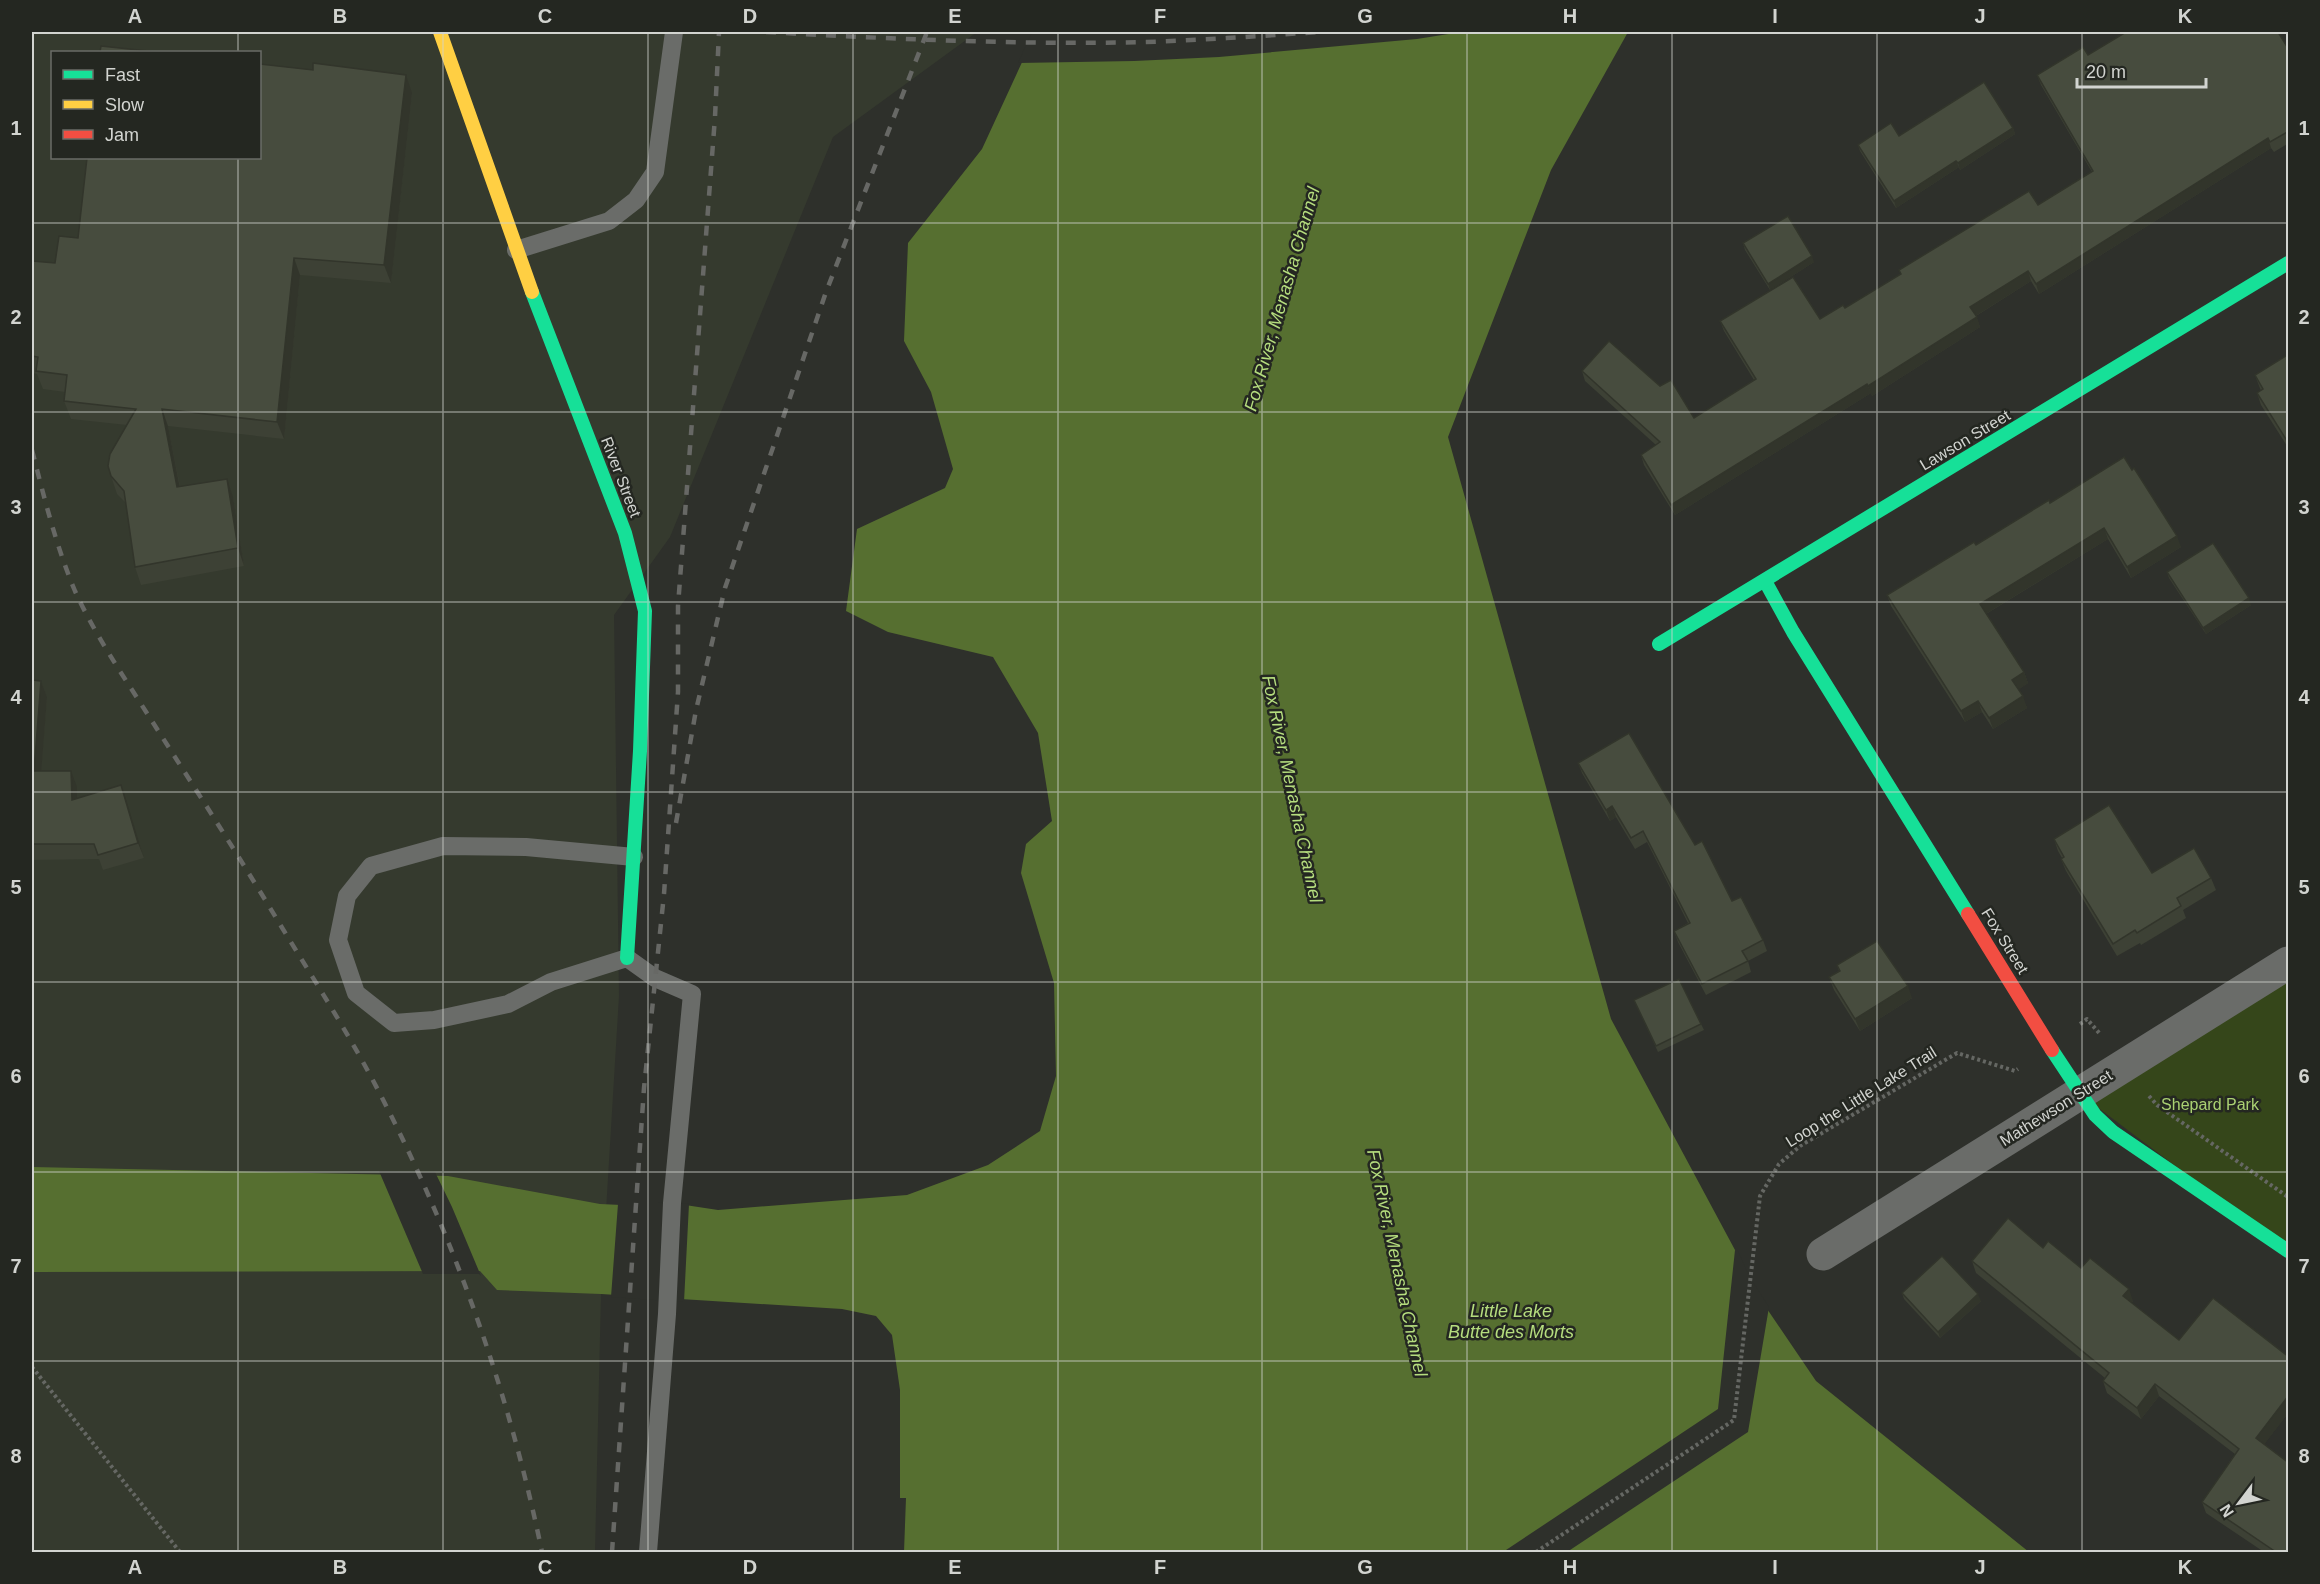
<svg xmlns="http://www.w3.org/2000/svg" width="2320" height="1584" font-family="Arial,sans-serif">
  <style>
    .built { fill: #353a2e; fill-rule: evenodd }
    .green { fill: #35461a }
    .water { fill: #566f30 }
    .pier { fill: #2e302b }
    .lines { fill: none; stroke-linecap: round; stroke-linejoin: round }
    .path { stroke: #656763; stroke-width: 4; stroke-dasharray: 3 3; stroke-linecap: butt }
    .lane { stroke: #6a6c69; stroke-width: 18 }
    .street { stroke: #6a6c69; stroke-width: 33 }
    .fast { stroke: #16e098; stroke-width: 14 }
    .slow { stroke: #ffcf43; stroke-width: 14 }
    .jam { stroke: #f24e42; stroke-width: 14 }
    .rail { stroke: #676865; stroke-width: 4.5; stroke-dasharray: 10 10; stroke-linecap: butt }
    .wall { fill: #3d4135 }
    .shaded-wall { fill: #32352b }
    .building { fill: #474c3e; stroke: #32352b; stroke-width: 1.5 }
    .grid { fill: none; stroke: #d2d4d0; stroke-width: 1.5; stroke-opacity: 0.55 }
    .labels { text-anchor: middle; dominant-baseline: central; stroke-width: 5; stroke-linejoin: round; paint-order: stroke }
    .street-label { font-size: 16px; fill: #d2d4d0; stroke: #242721 }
    .park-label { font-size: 16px; fill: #aad172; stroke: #242721 }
    .water-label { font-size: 18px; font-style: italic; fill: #b5dd7e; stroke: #242721 }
    .neatline { fill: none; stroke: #d2d4d0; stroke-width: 2 }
    .grid-label { font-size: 20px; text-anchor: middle; font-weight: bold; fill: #d2d4d0 }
  </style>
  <rect width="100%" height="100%" fill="#2e302b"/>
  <path class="built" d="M32 32H977L833 137 670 537 614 615 619 996 601 1294 595 1552H32ZM52 52H260V158H52Z"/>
  <path class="green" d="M2288 963V1251L2080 1094Z"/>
  <path class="water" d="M1036 32H1628L1551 170 1448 437 1611 1019 1735 1250 1746 1278 1816 1381 2029 1552H904L906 1498H900V1390L892 1335 876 1316 842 1309 601 1294 497 1290 480 1271 32 1272V1167L448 1176 600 1204 643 1206 672 1203 718 1210 907 1195 988 1165 1040 1131 1056 1076 1054 983 1021 873 1026 844 1052 821 1038 733 993 657 888 632 846 611 857 529 945 488 953 469 931 392 904 341 908 243 982 149Z"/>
  <g class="pier">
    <path d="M1032 32H1461L1417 39 1219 57 1134 61 1018 63Z"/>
    <path d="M379 1171 435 1172 452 1207 481 1276 479 1274H423Z"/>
    <path d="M658 1202 689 1204 684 1302 611 1297 618 1204H658Z"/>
    <path d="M1735 1250 1738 1251 1749 1276 1769 1307 1748 1432 1567 1552H1503L1718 1409Z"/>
  </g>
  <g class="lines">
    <g class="path">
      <path d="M2080 1024 2087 1019 2100 1034"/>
      <path d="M2149 1096 2157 1105 2288 1197"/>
      <path d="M32 1367 180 1552"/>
      <path d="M1536 1552 1734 1420 1760 1196 1779 1164 1800 1146 1957 1053 2015 1071 2018 1069"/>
    </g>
    <g class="lane">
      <path d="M516 250 609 221 636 200 655 172 674 32"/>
      <path d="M634 857 526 847 443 846 371 866 347 896 338 940 356 993 394 1023 434 1020 508 1004 551 982 627 958 655 978 692 994 672 1203 667 1314 648 1552"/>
    </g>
    <path class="street" d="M1823 1254 2288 963"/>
    <g class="fast">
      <path d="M532 292 625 533 645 611 640 751 627 958"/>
      <path d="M1765 581 1793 632 1968 914"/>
      <path d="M1659 644 2288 263"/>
      <path d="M2052 1050 2095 1115 2113 1132 2288 1251"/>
    </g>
    <path class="slow" d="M440 32 532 292"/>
    <path class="jam" d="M1968 914 2052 1050"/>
    <g class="rail">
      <path d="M766 32C893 39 1019 45 1146 42 1204 40 1261 36 1319 32"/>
      <path d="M32 450C44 497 56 546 75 591 95 635 124 677 150 718 194 787 239 856 281 926 314 980 349 1034 378 1090 454 1236 509 1392 542 1552"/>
      <path d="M676 823 696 710 725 588 826 292 927 32"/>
      <path d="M612 1552 644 1088 664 894 678 692V606L715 117 719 32"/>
    </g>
  </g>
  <g class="wall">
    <path d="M2289 50V143L2274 152 2271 148 2039 294 2031 281 1976 316 1980 327 1872 396 1871 393 1675 515 1644 465 1641 455 1656 445 1585 381 1582 371 1694 418 1754 380 1724 331 1720 321 1820 319 1845 308 1901 274 1899 270 2038 205 2092 172 2041 85 2037 75 2088 55Z"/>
    <path d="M412 93 391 283 300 275 284 439 168 426 180 486 233 497 244 566 141 585 135 567 126 503 117 494 111 476 127 425 71 419 64 401 65 392 43 389 37 374 32 373V261L55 263 78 238Z"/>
    <path d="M2013 128 2015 134 1960 170 1959 167 1896 208 1860 151 1858 145 1899 136Z"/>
    <path d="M1743 243 1814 262 1770 290 1745 250Z"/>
    <path d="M2289 354V449L2261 405 2257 393 2261 391 2255 375Z"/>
    <path d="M2132 470 2181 547 2131 578 2108 539 1986 614 2024 672 2028 683 2019 689 2027 708 1993 729 1982 712 1965 722 1891 606 1887 595 2050 503Z"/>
    <path d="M2167 572 2251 605 2206 634 2169 578Z"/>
    <path d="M32 680 41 681 47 697 41 771 77 787V798L121 785 144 858 103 870 99 859 32 860Z"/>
    <path d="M1578 763 1695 845 1732 901 1763 940 1767 951 1748 961 1751 972 1706 995 1678 942 1674 931 1688 923 1647 842 1635 849 1616 817 1610 821 1582 773Z"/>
    <path d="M2054 839 2152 873 2211 878 2216 890 2183 910 2186 918 2141 945 2140 943 2117 956 2066 871 2061 859 2062 858 2058 851Z"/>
    <path d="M1837 965 1912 998 1860 1031 1834 990 1829 977 1839 971Z"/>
    <path d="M1634 1000 1701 1024 1704 1030 1658 1052Z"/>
    <path d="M2043 1248 2081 1268 2133 1301 2131 1303 2179 1340 2289 1357V1412L2264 1444 2289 1552H2264L2206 1513 2202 1502 2235 1454 2159 1396 2141 1419 2107 1393 2103 1381 2105 1378 1976 1273 1972 1261Z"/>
    <path d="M1902 1293 1981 1301 1940 1338 1904 1299Z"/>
  </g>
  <g class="shaded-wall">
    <path d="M406 75 412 93 391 283 384 265Z"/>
    <path d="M2013 128 2015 134 1960 170 1958 163Z"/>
    <path d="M2268 138 2271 148 2039 294 2036 284Z"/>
    <path d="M1956 161 1959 167 1896 208 1894 201Z"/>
    <path d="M1812 256 1814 262 1770 290 1768 284Z"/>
    <path d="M294 258 300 275 284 439 277 422Z"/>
    <path d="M2028 271 2031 281 1974 317 1970 307Z"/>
    <path d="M1977 317 1980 327 1872 396 1868 386Z"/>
    <path d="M1867 384 1871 393 1675 515 1671 505Z"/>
    <path d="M162 409 168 426 183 504 177 487Z"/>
    <path d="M227 479 233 497 244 566 238 548Z"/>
    <path d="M2104 528 2108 539 1984 615 1980 604Z"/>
    <path d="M2177 536 2181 547 2131 578 2127 567Z"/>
    <path d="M2249 598 2251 605 2206 634 2203 628Z"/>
    <path d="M2024 672 2028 683 2017 691 2012 680Z"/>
    <path d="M41 681 47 697 40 787 34 771Z"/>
    <path d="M2023 696 2027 708 1993 729 1989 718Z"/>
    <path d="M1978 701 1982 712 1965 722 1961 711Z"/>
    <path d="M71 771 77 787V816L72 800Z"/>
    <path d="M121 785 126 800 144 858 138 843Z"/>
    <path d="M1612 806 1616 817 1610 821 1606 810Z"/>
    <path d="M1908 986 1912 998 1860 1031 1855 1019Z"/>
    <path d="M2129 1289 2133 1301 2127 1308 2123 1296Z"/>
    <path d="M1978 1294 1981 1301 1940 1338 1938 1332Z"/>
    <path d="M2155 1384 2159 1396 2141 1419 2137 1408Z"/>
    <path d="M2289 1395V1412L2260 1450 2256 1438Z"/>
  </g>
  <g class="building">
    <path d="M2126 32H2278L2289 50V131L2270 142 2268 138 2036 284 2028 271 1970 307 1977 317 1868 386 1867 384 1671 505 1641 455 1660 442 1582 371 1609 341 1660 386 1671 380 1694 418 1756 379 1720 321 1793 277 1820 319 1843 305 1845 308 1901 274 1899 270 2029 191 2038 205 2093 171 2037 75 2083 47 2088 55Z"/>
    <path d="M101 46 157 52H100Z"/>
    <path d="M313 63 406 75 384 265 294 258 277 422 162 409 177 487 227 479 238 548 135 567 124 491 111 476 108 466 110 454 136 409 64 401 67 375 36 371 38 357 32 356V261L55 263 59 236 78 238 87 158H260V64L313 70Z"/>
    <path d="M1984 82 2013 128 1958 163 1956 161 1894 201 1858 145 1891 123 1899 136Z"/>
    <path d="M1788 216 1812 256 1768 284 1743 243Z"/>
    <path d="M2289 354V444L2257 393 2263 389 2255 375Z"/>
    <path d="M2124 457 2132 470 2134 468 2177 536 2127 567 2104 528 1980 604 2024 672 2012 680 2023 696 1989 718 1978 701 1961 711 1887 595 1974 542 1976 545 2049 500 2050 503Z"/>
    <path d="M2213 543 2249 598 2203 628 2167 572Z"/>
    <path d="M32 680 41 681 34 771H71L72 800 121 785 138 843 98 855 94 844H32Z"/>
    <path d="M1629 733 1695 845 1702 841 1732 901 1741 897 1763 940 1742 951 1748 961 1702 984 1674 931 1690 923 1643 831 1631 838 1612 806 1606 810 1578 763Z"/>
    <path d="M2109 805 2152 873 2194 848 2211 878 2177 898 2181 906 2137 933 2135 930 2113 944 2061 859 2064 857 2054 839Z"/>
    <path d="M1877 941 1908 986 1855 1019 1829 977 1840 971 1837 965Z"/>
    <path d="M1679 979 1701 1024 1656 1046 1634 1000Z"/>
    <path d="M2008 1218 2043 1248 2048 1241 2081 1268 2090 1258 2129 1289 2123 1296 2179 1340 2213 1298 2289 1357V1395L2256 1438 2289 1463V1552H2276L2202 1502 2239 1449 2155 1384 2137 1408 2103 1381 2109 1373 1972 1261Z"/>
    <path d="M1942 1256 1978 1294 1938 1332 1902 1293Z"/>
  </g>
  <path class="grid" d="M238 32V52M443 32V1552M648 32V1552M853 32V1552M1058 32V1552M1262 32V1552M1467 32V1552M1672 32V1552M1877 32V1552M2082 32V1552M238 158V1552M32 223H2288M32 412H2288M32 602H2288M32 792H2288M32 982H2288M32 1172H2288M32 1361H2288"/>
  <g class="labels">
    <g class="street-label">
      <text transform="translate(1965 440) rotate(-31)">Lawson Street</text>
      <text transform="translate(621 477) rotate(69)">River Street</text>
      <text transform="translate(2005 941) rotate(58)">Fox Street</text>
      <text transform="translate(1861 1097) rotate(-32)">Loop the Little Lake Trail</text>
      <text transform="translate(2056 1108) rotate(-32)">Mathewson Street</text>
    </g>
    <g class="park-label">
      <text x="2210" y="1104">Shepard Park</text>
    </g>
    <g class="water-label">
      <text transform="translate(1282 299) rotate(-74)">Fox River, Menasha Channel</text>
      <text transform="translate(1292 789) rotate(78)">Fox River, Menasha Channel</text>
      <text transform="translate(1397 1263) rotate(78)">Fox River, Menasha Channel</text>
      <text x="1511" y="1311">Little Lake<tspan x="1511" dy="21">Butte des Morts</tspan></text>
    </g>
  </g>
  <rect width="2320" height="1584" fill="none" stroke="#242721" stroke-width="66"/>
  <rect x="51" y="51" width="210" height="108" fill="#242721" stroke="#6a6c67" stroke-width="1.5"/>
  <rect x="63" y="70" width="30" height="9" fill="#16e098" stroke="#6a6c67" stroke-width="1.5"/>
  <text x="105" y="81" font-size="18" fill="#d2d4d0">Fast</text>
  <rect x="63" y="100" width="30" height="9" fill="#ffcf43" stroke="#6a6c67" stroke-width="1.5"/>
  <text x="105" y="111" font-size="18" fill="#d2d4d0">Slow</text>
  <rect x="63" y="130" width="30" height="9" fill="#f24e42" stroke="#6a6c67" stroke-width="1.5"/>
  <text x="105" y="141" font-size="18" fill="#d2d4d0">Jam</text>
  <g transform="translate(2239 1503) rotate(238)" stroke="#242721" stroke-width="4.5" paint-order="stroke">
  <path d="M0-4.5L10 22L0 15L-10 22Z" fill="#d2d4d0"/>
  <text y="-9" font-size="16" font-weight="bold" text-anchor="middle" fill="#d2d4d0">N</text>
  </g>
  <path d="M2077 78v9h129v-9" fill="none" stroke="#d2d4d0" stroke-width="3"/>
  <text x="2086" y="78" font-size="18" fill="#d2d4d0" stroke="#242721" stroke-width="4.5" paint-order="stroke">20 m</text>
  <rect x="33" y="33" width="2254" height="1518" class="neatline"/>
  <g class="grid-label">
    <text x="135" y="23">A</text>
    <text x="340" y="23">B</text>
    <text x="545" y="23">C</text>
    <text x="750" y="23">D</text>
    <text x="955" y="23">E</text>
    <text x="1160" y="23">F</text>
    <text x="1365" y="23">G</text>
    <text x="1570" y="23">H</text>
    <text x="1775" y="23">I</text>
    <text x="1980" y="23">J</text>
    <text x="2185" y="23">K</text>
    <text x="16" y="135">1</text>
    <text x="2304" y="135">1</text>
    <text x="16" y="324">2</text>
    <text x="2304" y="324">2</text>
    <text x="16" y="514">3</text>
    <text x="2304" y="514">3</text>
    <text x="16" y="704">4</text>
    <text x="2304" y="704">4</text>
    <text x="16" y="894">5</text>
    <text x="2304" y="894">5</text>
    <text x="16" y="1083">6</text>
    <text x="2304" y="1083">6</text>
    <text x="16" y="1273">7</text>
    <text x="2304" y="1273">7</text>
    <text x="16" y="1463">8</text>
    <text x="2304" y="1463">8</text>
    <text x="135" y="1574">A</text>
    <text x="340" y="1574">B</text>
    <text x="545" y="1574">C</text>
    <text x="750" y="1574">D</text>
    <text x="955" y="1574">E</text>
    <text x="1160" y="1574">F</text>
    <text x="1365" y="1574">G</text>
    <text x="1570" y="1574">H</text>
    <text x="1775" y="1574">I</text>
    <text x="1980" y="1574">J</text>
    <text x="2185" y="1574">K</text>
  </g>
</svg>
